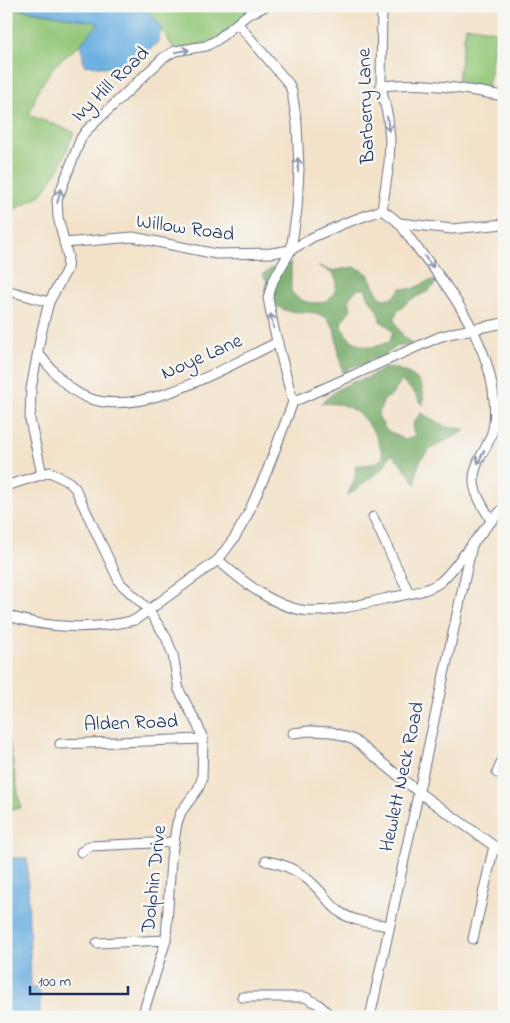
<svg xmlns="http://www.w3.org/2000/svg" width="510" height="1023" font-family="'Indie Flower',sans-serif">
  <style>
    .green { fill: #93c677; stroke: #577a6a }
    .forest { fill: #76ab68; stroke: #486d63; fill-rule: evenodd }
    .water { fill: #6cb0e1; stroke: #4470a0 }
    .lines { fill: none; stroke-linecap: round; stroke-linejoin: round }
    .minor-casing { stroke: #676e83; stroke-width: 11 }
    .minor { stroke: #fff; stroke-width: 9 }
    .oneway { stroke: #8d97ae }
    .labels { text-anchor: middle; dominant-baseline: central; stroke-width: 5; stroke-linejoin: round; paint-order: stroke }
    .street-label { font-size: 20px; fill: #1b2f5e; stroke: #f6f6f2 }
  </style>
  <rect width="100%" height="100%" fill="#f6f6f2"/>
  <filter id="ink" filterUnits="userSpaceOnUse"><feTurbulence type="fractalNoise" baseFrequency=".02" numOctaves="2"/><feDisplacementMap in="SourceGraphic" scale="10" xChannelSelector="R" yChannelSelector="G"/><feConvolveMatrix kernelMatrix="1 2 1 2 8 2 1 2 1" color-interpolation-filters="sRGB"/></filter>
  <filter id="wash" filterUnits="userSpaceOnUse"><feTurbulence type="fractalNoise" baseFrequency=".0096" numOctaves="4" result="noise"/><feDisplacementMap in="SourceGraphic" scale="20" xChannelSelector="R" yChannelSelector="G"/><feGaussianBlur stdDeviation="1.12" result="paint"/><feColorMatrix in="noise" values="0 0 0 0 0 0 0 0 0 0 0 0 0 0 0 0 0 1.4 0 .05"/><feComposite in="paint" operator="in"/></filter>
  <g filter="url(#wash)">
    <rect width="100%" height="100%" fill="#f3e2c9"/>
    <g class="green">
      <path d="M143 6H268L217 40 175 51 155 19Z"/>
      <path d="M6 7 100 23 81 44 55 65 38 90 29 115 74 132 60 167 41 195 6 214Z"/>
      <path d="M466 26 496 31 488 87 457 83Z"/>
      <path d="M6 725 21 808 6 810Z"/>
    </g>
    <g class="forest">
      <path d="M291 263V291C301 307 335 309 336 285 336 281 336 277 332 274 329 271 323 268 319 266L331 271 354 267 362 270 368 274 379 296 384 299 394 297 401 288 412 289 429 281H438L429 291 412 299 399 309 394 318C396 327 404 339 412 343L408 346 399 345 381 358 368 361 364 367C354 363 351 367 343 374L334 328 327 318 316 313 287 311 272 304 266 294 267 282 263 274 276 266ZM360 289H366C368 303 379 305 380 321L388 326 393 333 389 342C385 343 381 345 378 346 361 350 343 338 341 322L351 309 349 299 356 290Z"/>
      <path d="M393 368C415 374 426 381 423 405L412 390 401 381 392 395 384 400 378 415 385 429 405 440 416 436C408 428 415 420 421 413L446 427 466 429C461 434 456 436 449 439 426 450 416 458 416 484L399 461 391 454 383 468 347 496 355 478 356 465C366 465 376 465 383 457 379 437 365 413 345 406 338 403 329 404 321 403L337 390 352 382 367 378 384 369Z"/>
    </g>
    <g class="water">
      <path d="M6 6H143L155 19 161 30 157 44 117 68 84 65 81 44 99 23Z"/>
      <path d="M6 810H8L10 858H27L31 987H40V1017H6Z"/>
    </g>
  </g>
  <g filter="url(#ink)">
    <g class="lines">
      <defs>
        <g id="minor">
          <path d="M382 6 381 86 388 118 390 140 389 163 382 210"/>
          <path d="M238 24 289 84 292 92 297 124 299 169 297 209 291 250 273 281 268 298 274 329 293 402"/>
          <path d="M381 86C424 81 462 89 504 96"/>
          <path d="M382 210C388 214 395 219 400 224 406 232 411 241 418 249 456 295 500 359 494 423 493 434 488 444 482 454 466 482 476 495 491 520"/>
          <path d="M399 223 452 229 504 224"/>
          <path d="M64 243 133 237 216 254 271 253 291 250 313 237 345 223 382 210"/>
          <path d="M6 290 49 302"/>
          <path d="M38 353C52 370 67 390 88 398 143 419 229 365 278 342"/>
          <path d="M42 474 30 420 31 389 41 334 49 302 67 269 68 257 58 217 57 200 81 138 86 131 163 58 175 51 206 46 217 40 247 15 266 6"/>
          <path d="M6 486 50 472 69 482 75 488 120 583 147 608 166 637 173 655 179 690 198 726 203 739 202 779 198 789 181 812 177 823 171 859 166 940 142 1017"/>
          <path d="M373 517 409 593"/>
          <path d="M218 560C243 582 278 611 313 611 337 611 362 604 384 599 401 595 424 593 439 583 448 576 455 566 462 557 475 541 488 523 504 508"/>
          <path d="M6 615C46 629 95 630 135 620L218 560 235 537 247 516 267 471 293 402 439 337 453 333 504 323"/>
          <path d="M293 733 309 731 332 732 354 740 421 794 504 853"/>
          <path d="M60 744 203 739"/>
          <path d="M497 773 504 756"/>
          <path d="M81 852 90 846 174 842"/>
          <path d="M266 861C286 864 303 873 317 888 325 896 331 906 341 913 355 922 373 923 389 926"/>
          <path d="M473 939 494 846"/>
          <path d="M97 943 166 940"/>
          <path d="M242 997H305L318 1004 332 1017"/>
          <path d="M370 1017 472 545"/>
        </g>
      </defs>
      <use href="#minor" class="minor-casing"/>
      <use href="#minor" class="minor"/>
    </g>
    <defs><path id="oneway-shaft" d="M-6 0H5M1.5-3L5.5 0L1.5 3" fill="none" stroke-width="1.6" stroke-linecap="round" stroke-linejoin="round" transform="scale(1.25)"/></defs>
    <g class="oneway">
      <use href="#oneway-shaft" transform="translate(182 51) rotate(-9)"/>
      <use href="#oneway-shaft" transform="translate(388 124) rotate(83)"/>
      <use href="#oneway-shaft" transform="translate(298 165) rotate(-91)"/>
      <use href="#oneway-shaft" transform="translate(59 196) rotate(-76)"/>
      <use href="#oneway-shaft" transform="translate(429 262) rotate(51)"/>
      <use href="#oneway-shaft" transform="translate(272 321) rotate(-101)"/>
      <use href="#oneway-shaft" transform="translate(481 457) rotate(117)"/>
    </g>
  </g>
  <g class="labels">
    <g class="street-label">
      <text transform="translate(111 85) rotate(-44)">Ivy Hill Road</text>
      <text transform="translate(367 106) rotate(-92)">Barberry Lane</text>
      <text transform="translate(185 229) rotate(8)">Willow Road</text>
      <text transform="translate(202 358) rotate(-24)">Noye Lane</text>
      <text transform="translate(131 724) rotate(-2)">Alden Road</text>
      <text transform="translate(403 777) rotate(-78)">Hewlett Neck Road</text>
      <text transform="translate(155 879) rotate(-84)">Dolphin Drive</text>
    </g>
  </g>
  <rect width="510" height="1023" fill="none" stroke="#f6f6f2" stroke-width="25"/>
  <path d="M30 986v8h98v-8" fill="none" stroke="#1b2f5e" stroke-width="2.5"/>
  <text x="38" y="986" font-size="15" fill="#1b2f5e" stroke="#f6f6f2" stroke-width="4" paint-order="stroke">100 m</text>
</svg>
